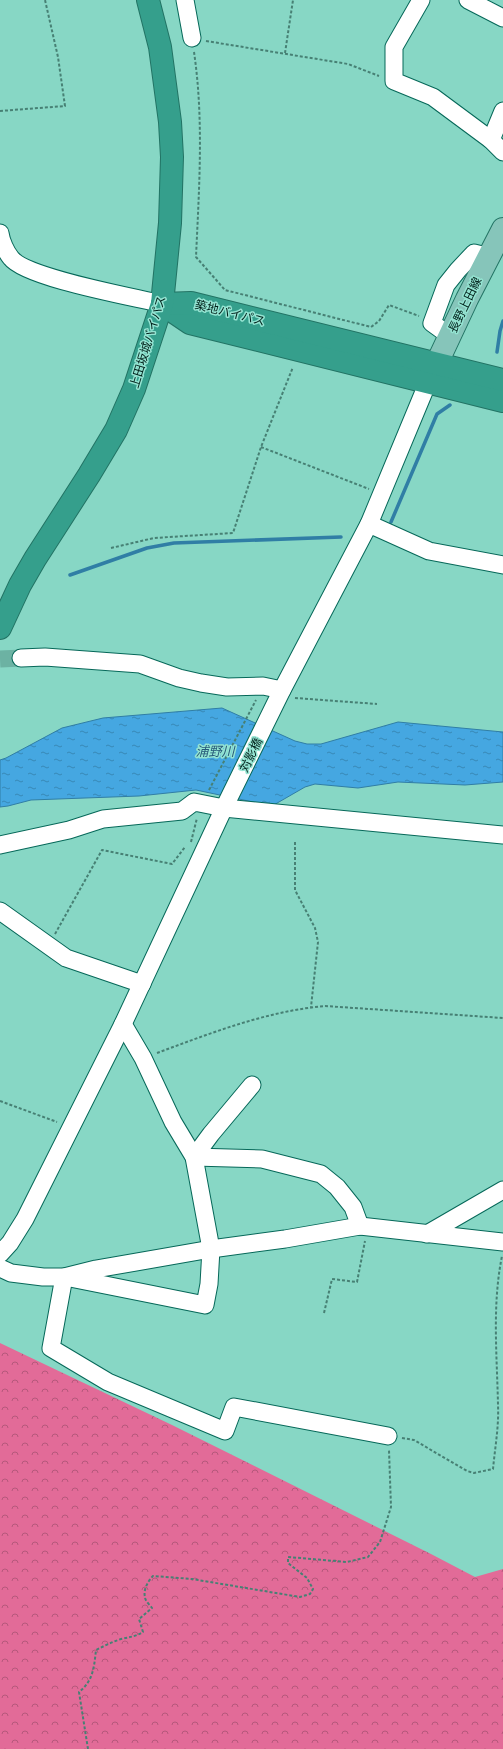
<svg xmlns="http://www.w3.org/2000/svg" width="503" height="1749" font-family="Arial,'Noto Sans JP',sans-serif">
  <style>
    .forest { fill: url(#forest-crowns) }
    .water { fill: url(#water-ripples); stroke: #307ea5 }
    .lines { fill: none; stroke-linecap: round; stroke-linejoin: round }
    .stream { stroke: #307ea5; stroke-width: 3.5 }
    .minor-tunnel { stroke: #6cb2a3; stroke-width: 17; stroke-dasharray: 17 8; stroke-linecap: butt }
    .minor-casing { stroke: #066859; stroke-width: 19 }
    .major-casing { stroke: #227364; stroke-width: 24 }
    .highway-casing { stroke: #227364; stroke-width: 24 }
    .path { stroke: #478074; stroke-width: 2; stroke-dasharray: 3 2; stroke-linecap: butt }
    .minor { stroke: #fff; stroke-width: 17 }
    .major { stroke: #86c5ba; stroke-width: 22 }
    .highway { stroke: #359f8c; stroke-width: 22 }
    .labels { text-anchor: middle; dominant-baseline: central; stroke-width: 3; stroke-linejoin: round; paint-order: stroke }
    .street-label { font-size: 12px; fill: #00201a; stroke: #94e4d2 }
    .water-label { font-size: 13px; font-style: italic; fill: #275a79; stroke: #94e4d2 }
  </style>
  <defs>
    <pattern id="forest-crowns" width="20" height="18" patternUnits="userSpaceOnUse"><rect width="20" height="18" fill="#e26b98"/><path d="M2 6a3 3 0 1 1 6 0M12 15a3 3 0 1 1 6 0" fill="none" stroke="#b5587b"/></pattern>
    <pattern id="water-ripples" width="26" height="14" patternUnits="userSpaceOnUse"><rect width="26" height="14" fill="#45a7e1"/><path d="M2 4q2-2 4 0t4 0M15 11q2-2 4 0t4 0" fill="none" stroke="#3788b6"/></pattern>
  </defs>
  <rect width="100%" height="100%" fill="#87d7c5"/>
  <path class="forest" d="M0 1343 172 1425 431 1554 475 1577 503 1569V1749H0Z"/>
  <path class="water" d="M222 708 295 741 307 744H321L398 722 503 732V782L465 785 398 782 358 788 315 784 305 787 272 806 196 790 139 796 31 800 8 806 0 807V760L6 758 62 728 103 718Z"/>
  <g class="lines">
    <g class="stream">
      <path d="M497 352 500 331 503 321"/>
      <path d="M391 522 437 414 450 405"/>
      <path d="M70 575 147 548 174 543 341 537"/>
    </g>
    <path class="minor-tunnel" d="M0 659 21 658"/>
    <defs>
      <g id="minor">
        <path d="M185 0 192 38"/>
        <path d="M421 0 394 47V81L433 97 491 140 503 152"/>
        <path d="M468 0 503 18"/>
        <path d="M491 140 503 111"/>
        <path d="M0 233C1 241 6 252 11 258 26 278 134 297 162 304"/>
        <path d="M450 336 432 323 446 285 458 270 474 253 482 255 488 258"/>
        <path d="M369 524 429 551 503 565"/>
        <path d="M21 658 45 657 140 664 179 678 201 683 227 687 263 686 282 690"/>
        <path d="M0 845 69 830 103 819 182 811 194 802 224 808 503 835"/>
        <path d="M0 911 66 958 142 984"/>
        <path d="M194 1157 262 1159 321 1174 337 1187 353 1207 360 1226"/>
        <path d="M194 1157 211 1134 252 1085"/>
        <path d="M427 1234 503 1190"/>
        <path d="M0 1254 10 1243 25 1219 123 1024 224 808 282 690 369 524 428 382"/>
        <path d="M0 1268 11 1273 43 1277H64L96 1269 211 1249 285 1239 360 1226 503 1242"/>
        <path d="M64 1277 51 1348 108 1382 225 1431 234 1407 388 1436"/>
        <path d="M70 1278 205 1305 209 1284 211 1249 194 1157 173 1122 143 1058 123 1024"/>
      </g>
      <path id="major" d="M429 380 467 299 503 229"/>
      <g id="highway">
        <path d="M162 304 190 323 503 401"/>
        <path d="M162 304 191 303 503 380"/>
        <path d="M0 628 20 585 35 559 89 475 116 430 134 389 162 304 170 223 172 157 170 122 160 47 148 0"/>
      </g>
    </defs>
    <use href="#minor" class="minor-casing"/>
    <use href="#major" class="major-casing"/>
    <use href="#highway" class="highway-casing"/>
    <g class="path">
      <path d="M206 41 348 64 379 76"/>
      <path d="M194 52C204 120 199 189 196 257L225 290 371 327 379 321 389 305 419 316"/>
      <path d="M285 53 293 0"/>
      <path d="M0 111 65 106 58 57 45 0"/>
      <path d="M261 447 369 489"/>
      <path d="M111 548 154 538 233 533 261 447 293 367"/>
      <path d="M295 698 377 704"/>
      <path d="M209 790 256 700"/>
      <path d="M191 842 197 818"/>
      <path d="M295 842V890L315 928 318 942 311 1007"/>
      <path d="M55 934 102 850 172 864 185 847"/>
      <path d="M157 1053C211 1033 267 1011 325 1006L503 1018"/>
      <path d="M0 1101 57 1122"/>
      <path d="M324 1313 332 1279 357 1282 365 1241"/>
      <path d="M402 1438 414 1440 467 1471 474 1473 493 1469C495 1448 499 1426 498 1405 497 1355 492 1305 502 1256"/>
      <path d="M88 1749 79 1692C93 1681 94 1668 96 1650 104 1646 112 1642 121 1639 129 1637 135 1637 143 1632L139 1619 152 1608C150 1605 145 1601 145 1597 143 1590 148 1581 153 1576L192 1579 300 1597 310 1594 313 1589 307 1578 288 1563V1557L347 1562 368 1557 380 1542 391 1507 389 1450"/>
    </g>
    <use href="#minor" class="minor"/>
    <use href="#major" class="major"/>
    <use href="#highway" class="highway"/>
  </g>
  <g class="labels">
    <g class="street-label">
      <text transform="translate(465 305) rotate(-64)">長野上田線</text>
      <text transform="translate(230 313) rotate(14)">築地バイパス</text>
      <text transform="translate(148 342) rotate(-73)">上田坂城バイパス</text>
      <text transform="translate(251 755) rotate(-64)">対影橋</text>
    </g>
    <g class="water-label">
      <text x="215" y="751">浦野川</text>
    </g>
  </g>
</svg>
